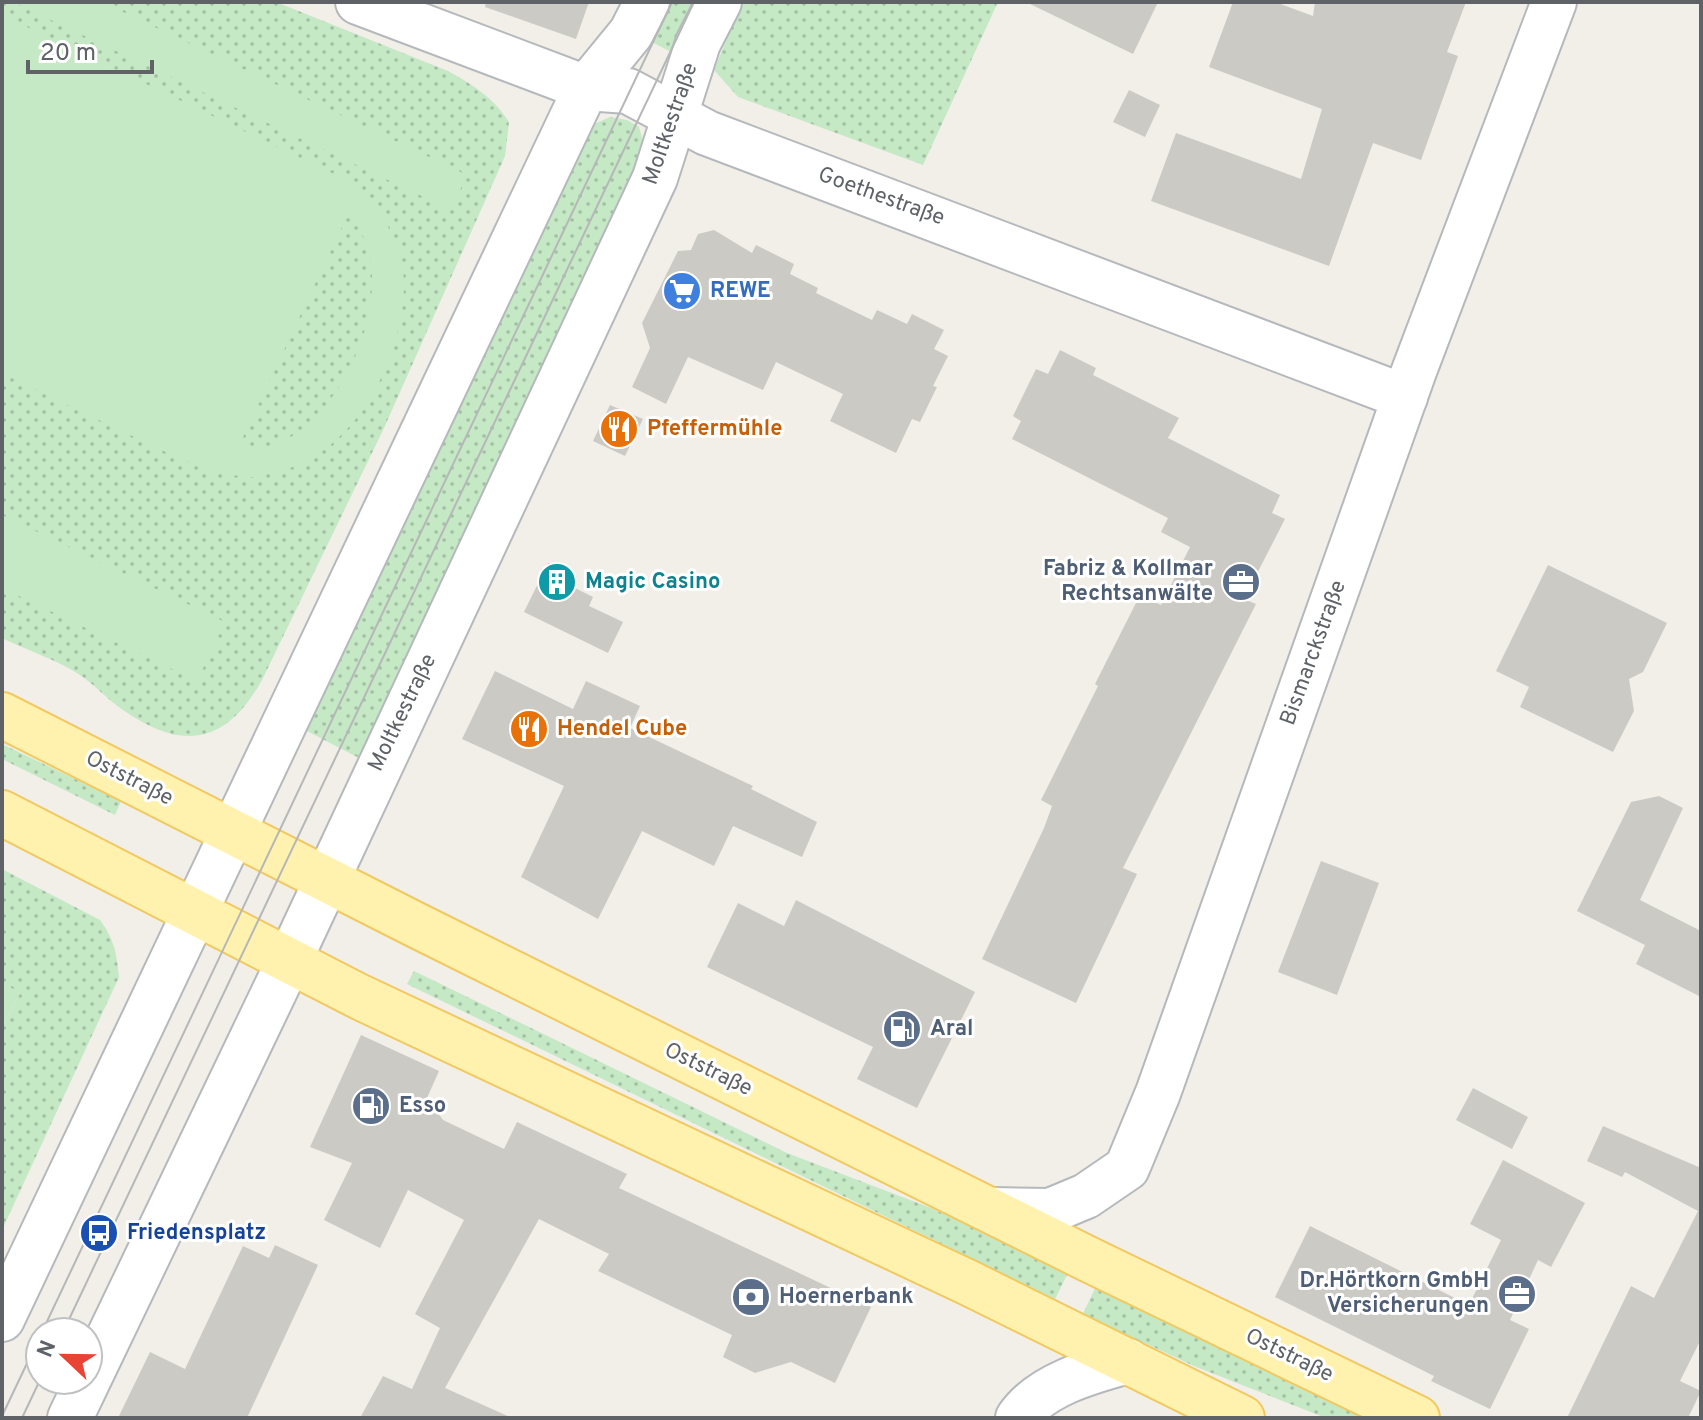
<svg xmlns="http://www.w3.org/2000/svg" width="1703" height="1420" font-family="Overpass,sans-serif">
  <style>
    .grass { fill: url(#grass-dots) }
    .pitch { fill: #c5e8c5; fill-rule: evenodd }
    .building { fill: #cccac5 }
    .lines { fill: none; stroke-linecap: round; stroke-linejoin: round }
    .minor-casing { stroke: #b5b8bc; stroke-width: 48 }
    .tertiary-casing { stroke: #b5b8bc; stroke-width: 48 }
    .primary-casing { stroke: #f2c960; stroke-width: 48 }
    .minor { stroke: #fff; stroke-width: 44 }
    .tertiary { stroke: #fff; stroke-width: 44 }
    .primary { stroke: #fff2af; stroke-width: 44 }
    .tram { stroke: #b6b7b8; stroke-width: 2 }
    .labels { text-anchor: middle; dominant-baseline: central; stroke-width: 6; stroke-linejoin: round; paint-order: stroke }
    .street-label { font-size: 22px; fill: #5f6368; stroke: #fff }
    .shop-label { font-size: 22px; font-weight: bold; fill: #366cbe; stroke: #fff; text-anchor: start }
    .food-label { font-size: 22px; font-weight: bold; fill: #c56008; stroke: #fff; text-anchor: start }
    .service-label { font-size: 22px; font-weight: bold; fill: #4e5e75; stroke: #fff; text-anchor: start }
    .culture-label { font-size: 22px; font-weight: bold; fill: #0d838f; stroke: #fff; text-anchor: start }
    .transit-label { font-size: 22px; font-weight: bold; fill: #164399; stroke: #fff; text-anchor: start }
  </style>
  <defs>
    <pattern id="grass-dots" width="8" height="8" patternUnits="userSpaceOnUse" patternTransform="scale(2)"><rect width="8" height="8" fill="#c5e8c5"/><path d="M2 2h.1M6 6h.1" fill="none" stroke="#a3c0a4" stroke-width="1.8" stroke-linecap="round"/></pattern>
  </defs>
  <rect width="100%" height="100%" fill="#f1efe8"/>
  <g class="grass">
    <path d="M2 2H276L448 71C473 85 493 97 509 122L505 156 384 428 263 678C228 743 184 753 123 710 108 700 95 685 80 675 57 660 27 650 2 638Z"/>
    <path d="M658 2H704L679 56 642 37Z"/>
    <path d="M742 2H998L923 165 738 97 714 70Z"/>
    <path d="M610 117 627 120 639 127 647 155 363 760 303 729 592 125Z"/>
    <path d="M2 744 121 801 115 815 2 759Z"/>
    <path d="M2 869 100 920C114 939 117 954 119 977L2 1230V1028L20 993 2 983Z"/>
    <path d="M414 971 787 1153 931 1208 1069 1271 1055 1299 407 984Z"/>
    <path d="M1097 1284 1365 1418H1326L1194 1366 1083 1314Z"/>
  </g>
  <g class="pitch">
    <path d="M13 2H102L467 175 451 210Z"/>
    <path d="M2 15 359 186C384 214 405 249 404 289 401 363 354 454 277 472 268 474 257 478 247 477 204 473 167 452 128 434 86 414 44 394 2 373ZM348 214C407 275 348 417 275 445 265 449 249 448 238 448Z"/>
    <path d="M2 515 225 622 197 681 2 588Z"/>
    <path d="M2 983 20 993 2 1028Z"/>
  </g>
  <g class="building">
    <path d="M486 2H589L576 39 485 7Z"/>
    <path d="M1026 2H1158L1133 54Z"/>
    <path d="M1233 2H1275L1313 16 1315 2H1466L1447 52 1458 56 1421 160 1373 143 1329 266 1151 201 1176 133 1301 179 1322 109 1209 67Z"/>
    <path d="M1129 90 1160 105 1145 137 1113 122Z"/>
    <path d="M714 230 752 253 756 245 794 264 790 274 818 288 816 293 872 320 877 310 907 324 912 314 944 330 934 349 948 356 933 386 937 387 920 422 912 419 896 453 830 421 843 394 776 362 763 390 688 357 666 404 632 387 650 348 642 323 678 251 691 250 698 234Z"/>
    <path d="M1060 350 1096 368 1093 375 1179 418 1168 438 1280 495 1272 513 1285 519 1244 599 1256 604 1123 868 1137 874 1076 1003 982 959 1044 828 1052 806 1041 800 1098 686 1095 684 1140 595 1161 605 1190 547 1161 532 1168 518 1012 439 1021 421 1013 416 1036 369 1048 374Z"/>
    <path d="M610 405 643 419 625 456 593 441Z"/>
    <path d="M548 563 577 577 573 587 593 597 589 606 623 622 608 653 524 612Z"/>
    <path d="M1548 565 1667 623 1643 672 1629 679 1634 711 1613 752 1520 707 1529 687 1496 671Z"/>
    <path d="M495 671 573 709 586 681 640 706 630 728 753 786 751 789 817 822 802 857 733 826 714 866 642 831 598 919 521 877 564 786 462 739Z"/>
    <path d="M1659 796 1683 808 1640 900 1701 931V997L1636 964 1645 945 1577 911 1631 802Z"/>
    <path d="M1321 861 1379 883 1337 995 1278 972Z"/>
    <path d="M796 900 975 992 917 1108 857 1079 873 1047 707 967 738 903 784 926Z"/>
    <path d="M361 1035 439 1071 427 1098 443 1120 504 1149 517 1122 627 1174 619 1188 871 1307 835 1383 791 1362 755 1373 723 1357 732 1335 598 1271 609 1254 539 1219 445 1388 512 1418H360L383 1376 412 1389 440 1328 415 1314 464 1220 408 1190 380 1248 324 1220 352 1163 310 1147Z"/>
    <path d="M1473 1088 1528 1117 1512 1149 1456 1120Z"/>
    <path d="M1603 1126 1701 1168V1339L1680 1381 1701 1391 1688 1418H1567L1631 1286 1654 1298 1698 1211 1625 1172 1622 1177 1587 1161Z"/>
    <path d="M1503 1160 1585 1203 1551 1267 1538 1260 1510 1320 1529 1329 1490 1409 1431 1381 1434 1376 1275 1297 1310 1226 1469 1305 1501 1240 1470 1224Z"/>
    <path d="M275 1245 318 1265 247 1418H118L150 1352 185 1369 243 1246 269 1258Z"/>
  </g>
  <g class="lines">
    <defs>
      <g id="minor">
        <path d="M358 2 586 88 628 91 707 133 1405 397"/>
        <path d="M993 1210 1050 1211 1086 1196 1127 1168 1158 1093 1414 371 1554 2"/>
        <path d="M2 1319 195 912"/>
        <path d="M70 1418 290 959"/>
        <path d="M1018 1418C1040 1385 1091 1371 1128 1361"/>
      </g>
      <g id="tertiary">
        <path d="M195 912 586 88 631 33 647 2"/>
        <path d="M290 959 655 178 698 43 719 2"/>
      </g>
      <g id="primary">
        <path d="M2 715 416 925 1090 1260 1417 1418"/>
        <path d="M2 813 360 997 969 1283 1242 1418"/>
      </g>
    </defs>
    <use href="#minor" class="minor-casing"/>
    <use href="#tertiary" class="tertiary-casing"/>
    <use href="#primary" class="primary-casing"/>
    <use href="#minor" class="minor"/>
    <use href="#tertiary" class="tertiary"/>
    <use href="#primary" class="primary"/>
    <g class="tram">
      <path d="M42 1332 672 2"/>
      <path d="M63 1332 694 2"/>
      <path d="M2 1416 40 1336"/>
      <path d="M22 1418 40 1380"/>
    </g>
  </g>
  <defs>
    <symbol id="supermarket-disc" viewBox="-11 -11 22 22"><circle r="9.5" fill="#3f7fe0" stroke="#fff"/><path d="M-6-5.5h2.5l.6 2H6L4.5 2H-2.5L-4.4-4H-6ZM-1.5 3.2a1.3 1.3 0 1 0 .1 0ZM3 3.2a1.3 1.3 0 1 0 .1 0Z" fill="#fff"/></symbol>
    <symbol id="restaurant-disc" viewBox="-11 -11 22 22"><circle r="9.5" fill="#e8710a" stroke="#fff"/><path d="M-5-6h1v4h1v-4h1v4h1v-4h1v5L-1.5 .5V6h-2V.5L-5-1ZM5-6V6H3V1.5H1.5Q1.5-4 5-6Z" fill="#fff"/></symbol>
    <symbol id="building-disc" viewBox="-11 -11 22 22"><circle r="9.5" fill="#0f9aa8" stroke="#fff"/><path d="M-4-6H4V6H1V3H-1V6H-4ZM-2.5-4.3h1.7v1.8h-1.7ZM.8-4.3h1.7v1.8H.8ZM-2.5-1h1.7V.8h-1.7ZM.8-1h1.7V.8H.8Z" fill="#fff"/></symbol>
    <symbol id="office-disc" viewBox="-11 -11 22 22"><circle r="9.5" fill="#5c6f8a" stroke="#fff"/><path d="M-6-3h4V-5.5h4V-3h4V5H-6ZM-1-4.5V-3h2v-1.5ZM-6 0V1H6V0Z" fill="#fff"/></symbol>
    <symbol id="fuel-disc" viewBox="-11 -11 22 22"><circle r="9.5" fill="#5c6f8a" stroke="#fff"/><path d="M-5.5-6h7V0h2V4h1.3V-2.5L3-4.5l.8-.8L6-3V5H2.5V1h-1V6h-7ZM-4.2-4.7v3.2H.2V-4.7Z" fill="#fff"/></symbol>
    <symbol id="bus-disc" viewBox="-11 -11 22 22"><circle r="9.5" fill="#1a4fb4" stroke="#fff"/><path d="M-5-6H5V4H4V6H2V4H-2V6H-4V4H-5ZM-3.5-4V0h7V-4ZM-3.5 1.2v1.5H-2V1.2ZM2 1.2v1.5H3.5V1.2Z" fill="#fff"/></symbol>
    <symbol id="bank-disc" viewBox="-11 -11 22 22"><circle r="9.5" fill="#5c6f8a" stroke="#fff"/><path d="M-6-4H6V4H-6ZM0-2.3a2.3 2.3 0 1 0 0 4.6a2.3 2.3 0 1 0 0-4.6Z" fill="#fff"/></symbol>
  </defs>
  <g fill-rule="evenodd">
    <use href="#supermarket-disc" x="660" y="269" width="44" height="44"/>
    <use href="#restaurant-disc" x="597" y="407" width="44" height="44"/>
    <use href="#building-disc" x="535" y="560" width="44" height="44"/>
    <use href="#office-disc" x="1219" y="560" width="44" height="44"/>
    <use href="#restaurant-disc" x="507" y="707" width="44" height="44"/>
    <use href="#fuel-disc" x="880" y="1007" width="44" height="44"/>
    <use href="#fuel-disc" x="349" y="1084" width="44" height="44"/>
    <use href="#bus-disc" x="77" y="1211" width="44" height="44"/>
    <use href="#office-disc" x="1495" y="1272" width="44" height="44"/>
    <use href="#bank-disc" x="729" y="1275" width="44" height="44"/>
  </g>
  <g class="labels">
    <g class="street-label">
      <text transform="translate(671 124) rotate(-71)">Moltkestraße</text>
      <text transform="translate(881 197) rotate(20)">Goethestraße</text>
      <text transform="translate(1314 653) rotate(-70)">Bismarckstraße</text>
      <text transform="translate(403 713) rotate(-64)">Moltkestraße</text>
      <text transform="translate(129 779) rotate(27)">Oststraße</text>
      <text transform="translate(708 1070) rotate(26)">Oststraße</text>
      <text transform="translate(1289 1356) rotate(26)">Oststraße</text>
    </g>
    <g class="shop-label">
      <text x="710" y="291">REWE</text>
    </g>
    <g class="food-label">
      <text x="647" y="429">Pfeffermühle</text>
      <text x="557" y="729">Hendel Cube</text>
    </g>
    <g class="service-label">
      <text x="1213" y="569" text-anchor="end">Fabriz &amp; Kollmar<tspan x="1213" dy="25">Rechtsanwälte</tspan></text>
      <text x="930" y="1029">Aral</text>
      <text x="399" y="1106">Esso</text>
      <text x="1489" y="1281" text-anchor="end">Dr.Hörtkorn GmbH<tspan x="1489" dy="25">Versicherungen</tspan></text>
      <text x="779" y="1297">Hoernerbank</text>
    </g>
    <g class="culture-label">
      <text x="585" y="582">Magic Casino</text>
    </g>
    <g class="transit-label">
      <text x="127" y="1233">Friedensplatz</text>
    </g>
  </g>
  <rect width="1703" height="1420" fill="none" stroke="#5f6368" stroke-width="8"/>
  <g transform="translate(64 1356) rotate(292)"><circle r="38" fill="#ffffff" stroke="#bfc1c3" stroke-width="2"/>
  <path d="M0-6L14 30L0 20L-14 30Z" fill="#ea4335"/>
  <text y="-12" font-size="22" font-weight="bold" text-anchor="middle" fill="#5f6368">N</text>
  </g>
  <path d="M28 60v12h124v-12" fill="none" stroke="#5f6368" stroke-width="4"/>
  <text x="40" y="60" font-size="24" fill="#5f6368" stroke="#ffffff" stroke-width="6" paint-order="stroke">20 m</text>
</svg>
